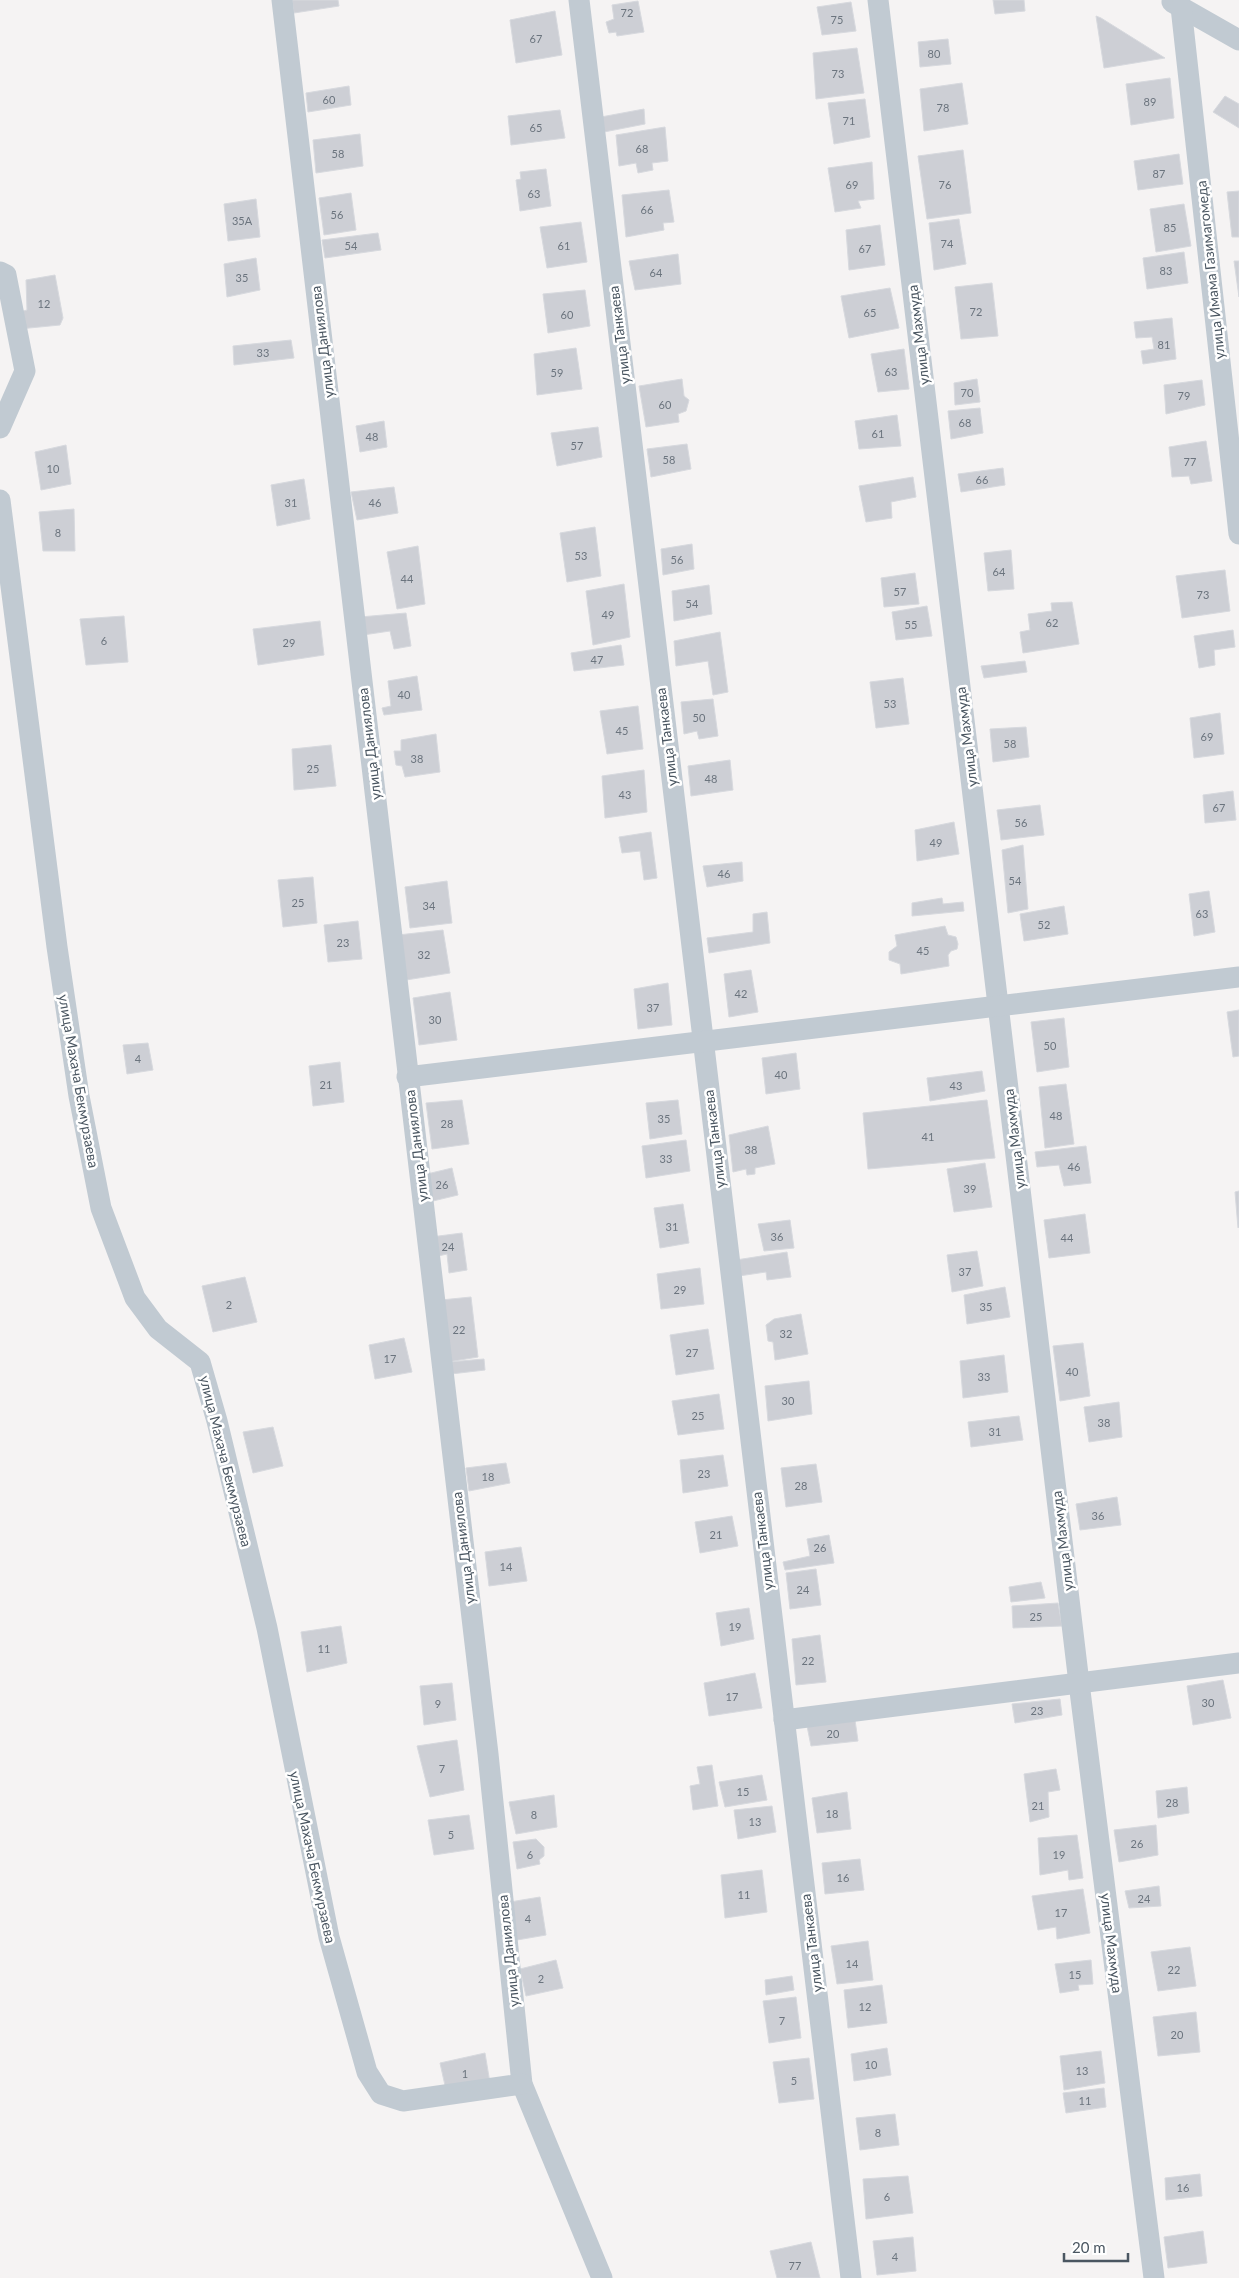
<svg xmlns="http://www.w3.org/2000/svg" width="1239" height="2278" font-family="Lato,sans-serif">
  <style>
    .building { fill: #cdcfd5; stroke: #d7d9de }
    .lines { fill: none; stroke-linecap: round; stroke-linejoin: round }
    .minor { stroke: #c1cad2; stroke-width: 21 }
    .labels { text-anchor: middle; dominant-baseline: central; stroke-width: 5; stroke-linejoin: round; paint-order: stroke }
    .number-label { font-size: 11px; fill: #6b747e }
    .street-label { font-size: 14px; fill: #4a5661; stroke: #fff }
  </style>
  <rect width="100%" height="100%" fill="#f5f3f3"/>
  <g class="building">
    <path d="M292 0H338L339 6 294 13Z"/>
    <path d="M993 0H1024L1025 11 995 14Z"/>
    <path d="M638 1 644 32 617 36 616 32 609 33 606 22 614 19 612 5Z"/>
    <path d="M851 2 856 31 822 35 817 7Z"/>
    <path d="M555 11 562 55 516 63 510 20Z"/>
    <path d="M1096 16 1101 18 1165 58 1104 68Z"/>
    <path d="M948 39 951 64 920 67 918 42Z"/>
    <path d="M857 48 864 93 816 99 813 53Z"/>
    <path d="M1170 78 1174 118 1131 125 1126 84Z"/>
    <path d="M962 83 968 124 924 131 920 89Z"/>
    <path d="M349 86 351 105 308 112 306 93Z"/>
    <path d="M1225 96 1239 104V128L1213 112Z"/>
    <path d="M865 99 870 137 834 144 828 103Z"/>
    <path d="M644 109 645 124 604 132 601 117Z"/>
    <path d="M560 110 565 138 511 145 508 116Z"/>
    <path d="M665 127 668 161 652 163 653 170 638 173 636 163 619 166 616 135Z"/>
    <path d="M360 134 363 166 316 173 313 140Z"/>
    <path d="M963 150 971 213 927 219 918 156Z"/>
    <path d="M1179 154 1183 184 1138 190 1134 161Z"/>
    <path d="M872 162 874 199 858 201 861 208 835 212 828 168Z"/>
    <path d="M546 169 551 206 520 211 516 180 521 179 520 172Z"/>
    <path d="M669 190 674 222 663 223 664 230 626 237 622 195Z"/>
    <path d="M1239 191V237H1232L1227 192Z"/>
    <path d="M351 193 356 230 324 235 319 198Z"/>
    <path d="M256 199 260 237 228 241 224 204Z"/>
    <path d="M1184 204 1191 246 1156 252 1150 209Z"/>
    <path d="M959 219 966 264 934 270 929 223Z"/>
    <path d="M581 222 587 262 547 268 540 227Z"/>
    <path d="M880 225 885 265 849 270 846 230Z"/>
    <path d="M378 233 381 250 325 258 322 240Z"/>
    <path d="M1184 252 1188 283 1147 289 1143 258Z"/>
    <path d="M678 254 681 284 635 290 629 261Z"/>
    <path d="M256 258 260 290 227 297 224 264Z"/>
    <path d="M1234 261H1239V297Z"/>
    <path d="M55 275 63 318 60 325 19 329 16 313 27 310 26 280Z"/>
    <path d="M992 283 998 336 961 339 955 287Z"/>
    <path d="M890 288 899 328 849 338 841 296Z"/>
    <path d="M585 290 590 326 548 333 543 294Z"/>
    <path d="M1172 318 1176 359 1143 364 1141 351 1154 349 1152 337 1136 338 1134 322Z"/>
    <path d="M291 340 294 358 234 365 233 346Z"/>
    <path d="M576 348 582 389 537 395 534 354Z"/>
    <path d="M904 349 909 389 878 392 871 354Z"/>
    <path d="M682 379 684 396 689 400 686 411 678 414 679 422 646 427 639 386Z"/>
    <path d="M977 379 980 402 955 405 954 383Z"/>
    <path d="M1202 380 1205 405 1166 414 1164 385Z"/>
    <path d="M980 408 983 433 951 439 948 411Z"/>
    <path d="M897 415 901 446 859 449 855 421Z"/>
    <path d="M384 421 387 447 360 452 356 426Z"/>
    <path d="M598 427 602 457 557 466 551 433Z"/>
    <path d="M1206 441 1212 481 1191 484 1189 476 1172 477 1169 447Z"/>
    <path d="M687 444 691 469 651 477 647 449Z"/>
    <path d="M66 445 71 484 41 490 35 452Z"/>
    <path d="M1003 468 1005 485 961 492 958 474Z"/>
    <path d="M913 477 916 497 891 502 892 518 866 522 859 486Z"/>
    <path d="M304 479 310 519 277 526 271 485Z"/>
    <path d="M394 487 398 513 357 520 351 492Z"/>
    <path d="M74 509 75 551H43L39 512Z"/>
    <path d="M595 527 601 576 567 582 560 533Z"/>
    <path d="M692 544 694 569 663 575 661 549Z"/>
    <path d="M418 546 425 604 397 609 387 552Z"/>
    <path d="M1011 550 1014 589 988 591 984 553Z"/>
    <path d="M1225 570 1230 611 1182 618 1176 576Z"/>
    <path d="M915 573 919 604 884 607 881 578Z"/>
    <path d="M624 584 630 637 593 645 586 591Z"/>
    <path d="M709 585 712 614 674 621 672 591Z"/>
    <path d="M1072 602 1079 644 1023 653 1020 632 1030 630 1028 614 1052 611 1051 603Z"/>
    <path d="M927 606 932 636 896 640 892 612Z"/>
    <path d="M406 613 411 646 394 649 390 631 363 635 360 617Z"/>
    <path d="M124 616 128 662 86 665 80 619Z"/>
    <path d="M320 621 324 655 258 665 253 629Z"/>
    <path d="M1233 630 1235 647 1214 650 1215 665 1199 668 1194 636Z"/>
    <path d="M720 632 728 692 713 695 708 661 676 666 674 641Z"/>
    <path d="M621 645 624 665 574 671 571 653Z"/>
    <path d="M1025 661 1027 672 984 678 981 666Z"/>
    <path d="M417 676 422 710 384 715 382 708 391 706 388 681Z"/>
    <path d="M903 678 909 724 876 728 870 682Z"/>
    <path d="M713 699 718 736 699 739 697 731 684 734 681 702Z"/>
    <path d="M638 706 643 749 607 754 600 711Z"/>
    <path d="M1220 713 1224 754 1194 758 1190 718Z"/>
    <path d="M1026 727 1029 757 993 762 990 729Z"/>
    <path d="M436 734 440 772 405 777 402 766 396 765 394 751H401V740Z"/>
    <path d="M331 745 336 786 294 790 292 749Z"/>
    <path d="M730 760 733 790 691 796 688 766Z"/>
    <path d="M644 770 647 812 605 818 602 776Z"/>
    <path d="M1233 791 1236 820 1205 823 1203 795Z"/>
    <path d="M1040 805 1044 835 1001 840 997 810Z"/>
    <path d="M954 822 959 854 917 861 915 830Z"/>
    <path d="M651 832 657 878 644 880 640 851 622 853 619 837Z"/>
    <path d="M1023 845 1028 909 1008 913 1002 850Z"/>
    <path d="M742 862 743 881 707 887 703 866Z"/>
    <path d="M313 877 317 923 283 927 278 880Z"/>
    <path d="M447 881 452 923 410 928 405 887Z"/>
    <path d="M1209 891 1215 932 1194 936 1189 894Z"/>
    <path d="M942 898 943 904 963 902 964 911 912 916V903Z"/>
    <path d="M1064 906 1068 934 1024 941 1020 914Z"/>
    <path d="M767 912 770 943 709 953 707 938 753 932V914Z"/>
    <path d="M358 921 362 959 328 962 324 925Z"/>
    <path d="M945 926 948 935 956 937 958 944 957 949 951 951 948 955 949 966 901 974 900 964 889 960V952L897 946 895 935Z"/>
    <path d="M443 930 450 973 406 980 398 935Z"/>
    <path d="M751 970 758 1012 729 1017 724 974Z"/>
    <path d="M668 983 672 1025 638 1029 634 989Z"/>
    <path d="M450 992 457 1040 419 1045 413 998Z"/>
    <path d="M1239 1010V1056L1233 1057 1227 1012Z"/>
    <path d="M1064 1018 1069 1067 1037 1072 1031 1022Z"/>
    <path d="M148 1043 153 1070 127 1074 123 1045Z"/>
    <path d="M796 1053 800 1089 766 1094 762 1058Z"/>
    <path d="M340 1062 344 1102 313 1106 309 1066Z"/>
    <path d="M982 1071 985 1091 930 1101 927 1078Z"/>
    <path d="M1066 1084 1074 1144 1045 1148 1039 1087Z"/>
    <path d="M462 1100 469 1144 432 1149 426 1103Z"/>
    <path d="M678 1100 682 1134 650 1139 646 1103Z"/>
    <path d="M987 1100 995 1158 868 1169 863 1113Z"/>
    <path d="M768 1126 775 1164 755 1168V1174L747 1175 746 1169 733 1172 729 1135Z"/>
    <path d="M686 1140 690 1171 646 1178 642 1146Z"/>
    <path d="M1086 1146 1091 1183 1064 1186 1059 1165 1037 1167 1035 1152Z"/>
    <path d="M985 1163 992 1207 954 1212 947 1169Z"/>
    <path d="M452 1168 458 1195 433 1201 427 1174Z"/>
    <path d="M1239 1191V1227L1238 1228 1235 1192Z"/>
    <path d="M683 1204 689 1243 660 1248 654 1208Z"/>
    <path d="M1085 1214 1090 1253 1049 1258 1044 1220Z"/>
    <path d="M790 1220 794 1248 764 1251 758 1224Z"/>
    <path d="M462 1233 467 1270 449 1273 447 1254 434 1257 431 1237Z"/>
    <path d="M977 1251 983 1286 952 1292 947 1255Z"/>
    <path d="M787 1252 791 1277 767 1280 766 1272 739 1276 736 1260Z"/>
    <path d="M700 1268 704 1304 661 1309 657 1274Z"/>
    <path d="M245 1277 257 1322 213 1332 202 1286Z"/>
    <path d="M1005 1287 1010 1317 967 1324 964 1295Z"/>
    <path d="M471 1297 478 1357 448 1362 441 1300Z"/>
    <path d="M801 1314 808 1354 775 1360 773 1342 768 1341 766 1325 774 1319Z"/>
    <path d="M708 1329 714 1369 676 1375 670 1335Z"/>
    <path d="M404 1338 412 1372 375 1379 369 1345Z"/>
    <path d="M1083 1343 1090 1396 1060 1401 1053 1346Z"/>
    <path d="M1004 1355 1008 1392 963 1398 960 1361Z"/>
    <path d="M484 1359 485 1370 451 1374 449 1362Z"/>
    <path d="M809 1381 812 1414 768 1421 765 1386Z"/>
    <path d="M719 1394 724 1429 678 1435 672 1401Z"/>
    <path d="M1119 1402 1122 1437 1089 1442 1084 1407Z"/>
    <path d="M1019 1416 1023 1440 971 1447 968 1422Z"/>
    <path d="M273 1427 283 1466 253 1473 243 1432Z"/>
    <path d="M723 1455 728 1486 683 1493 680 1460Z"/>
    <path d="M506 1463 510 1483 469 1491 466 1468Z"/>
    <path d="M816 1464 822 1502 786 1507 781 1468Z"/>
    <path d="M1117 1497 1121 1525 1080 1530 1076 1504Z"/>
    <path d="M732 1516 738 1546 700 1553 695 1522Z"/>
    <path d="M829 1535 834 1563 785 1570 783 1562 810 1556 807 1539Z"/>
    <path d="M521 1547 527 1581 489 1586 485 1552Z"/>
    <path d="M816 1569 821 1605 790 1609 786 1573Z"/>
    <path d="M1041 1582 1045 1598 1011 1602 1009 1587Z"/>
    <path d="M1058 1603 1062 1626 1013 1628 1012 1606Z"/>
    <path d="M749 1608 754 1639 721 1646 716 1613Z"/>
    <path d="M341 1626 347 1663 307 1672 301 1632Z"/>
    <path d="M820 1635 826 1682 796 1685 792 1639Z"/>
    <path d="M755 1673 762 1708 709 1716 704 1683Z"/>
    <path d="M1223 1680 1231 1718 1193 1725 1187 1686Z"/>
    <path d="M452 1683 456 1720 424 1725 420 1686Z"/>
    <path d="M1060 1699 1062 1715 1015 1723 1012 1704Z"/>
    <path d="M855 1720 858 1741 811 1746 807 1726Z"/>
    <path d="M457 1740 464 1790 430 1797 417 1746Z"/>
    <path d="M712 1765 718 1806 693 1810 690 1786 700 1784 697 1767Z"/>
    <path d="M1056 1769 1060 1790 1048 1792 1049 1817 1030 1822 1024 1774Z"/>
    <path d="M762 1775 767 1800 725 1807 719 1782Z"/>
    <path d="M1187 1787 1189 1813 1158 1818 1156 1791Z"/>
    <path d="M847 1792 851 1829 817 1833 812 1798Z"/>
    <path d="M554 1795 557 1827 516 1834 509 1802Z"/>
    <path d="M772 1806 776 1832 738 1839 734 1810Z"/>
    <path d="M469 1815 474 1849 434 1855 428 1820Z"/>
    <path d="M1156 1825 1158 1855 1119 1862 1114 1830Z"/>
    <path d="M1077 1835 1083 1878 1069 1880 1068 1870 1040 1875 1038 1838Z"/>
    <path d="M536 1839 544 1847V1856L539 1860 540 1864 517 1869 513 1842Z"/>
    <path d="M860 1859 864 1890 825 1894 822 1863Z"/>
    <path d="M762 1870 767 1912 725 1918 721 1875Z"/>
    <path d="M1159 1886 1161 1906 1129 1908 1125 1891Z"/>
    <path d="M1083 1889 1090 1933 1057 1939 1056 1927 1038 1930 1032 1896Z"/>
    <path d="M540 1897 546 1935 517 1940 510 1902Z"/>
    <path d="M868 1941 873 1980 837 1984 831 1946Z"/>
    <path d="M1190 1947 1196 1986 1158 1991 1151 1952Z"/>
    <path d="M556 1960 563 1988 526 1996 520 1969Z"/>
    <path d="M1091 1960 1093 1984 1078 1985 1079 1990 1060 1993 1055 1964Z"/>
    <path d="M792 1976 794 1990 766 1995 765 1980Z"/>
    <path d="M882 1985 887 2023 848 2028 844 1990Z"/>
    <path d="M796 1997 801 2038 769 2043 763 2001Z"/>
    <path d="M1196 2012 1200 2052 1158 2056 1153 2017Z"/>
    <path d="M887 2048 891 2075 854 2081 851 2054Z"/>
    <path d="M1101 2051 1105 2083 1064 2090 1060 2056Z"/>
    <path d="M485 2053 490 2083 446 2090 440 2063Z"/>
    <path d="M809 2058 814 2099 779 2103 773 2062Z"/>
    <path d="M1104 2088 1106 2107 1066 2113 1063 2093Z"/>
    <path d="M895 2114 899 2145 860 2150 856 2118Z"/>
    <path d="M1200 2174 1202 2196 1166 2200 1165 2178Z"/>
    <path d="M908 2176 913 2213 866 2219 863 2179Z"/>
    <path d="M1203 2231 1207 2263 1168 2268 1164 2237Z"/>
    <path d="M913 2237 916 2271 877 2275 873 2241Z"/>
    <path d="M811 2242 820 2278H777L770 2251Z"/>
  </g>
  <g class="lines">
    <g class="minor">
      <path d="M282 0 488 1754 522 2084 602 2278"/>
      <path d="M579 0 851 2278"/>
      <path d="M878 0 1079 1683 1154 2278"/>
      <path d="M1172 2 1239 40"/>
      <path d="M1181 7 1239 534"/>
      <path d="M0 272 6 275 25 371 0 428"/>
      <path d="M0 500 57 947 79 1096 101 1208 135 1298 158 1329 200 1362 217 1421 267 1628 329 1937 367 2072 381 2094 403 2101 522 2084"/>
      <path d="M407 1077 1239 977"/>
      <path d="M784 1720 1239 1663"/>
    </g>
  </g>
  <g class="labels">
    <g class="number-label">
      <text x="627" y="12">72</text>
      <text x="837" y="19">75</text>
      <text x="536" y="38">67</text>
      <text x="934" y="53">80</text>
      <text x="838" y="73">73</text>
      <text x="329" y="99">60</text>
      <text x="1150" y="101">89</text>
      <text x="943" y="107">78</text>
      <text x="849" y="120">71</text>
      <text x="536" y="127">65</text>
      <text x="642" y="148">68</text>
      <text x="338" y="153">58</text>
      <text x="1159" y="173">87</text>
      <text x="852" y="184">69</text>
      <text x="945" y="184">76</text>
      <text x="534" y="193">63</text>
      <text x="647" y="209">66</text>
      <text x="337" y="214">56</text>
      <text x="242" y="220">35А</text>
      <text x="1170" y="227">85</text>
      <text x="947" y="243">74</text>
      <text x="351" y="245">54</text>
      <text x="564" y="245">61</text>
      <text x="865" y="248">67</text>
      <text x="1166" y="270">83</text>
      <text x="656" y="272">64</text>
      <text x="242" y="277">35</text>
      <text x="44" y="303">12</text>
      <text x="976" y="311">72</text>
      <text x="870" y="312">65</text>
      <text x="567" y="314">60</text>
      <text x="1164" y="344">81</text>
      <text x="263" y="352">33</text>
      <text x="891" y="371">63</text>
      <text x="557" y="372">59</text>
      <text x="967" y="392">70</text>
      <text x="1184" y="395">79</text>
      <text x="665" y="404">60</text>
      <text x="965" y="422">68</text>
      <text x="878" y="433">61</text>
      <text x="372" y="436">48</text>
      <text x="577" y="445">57</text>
      <text x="669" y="459">58</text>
      <text x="1190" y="461">77</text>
      <text x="53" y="468">10</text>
      <text x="982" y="479">66</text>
      <text x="291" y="502">31</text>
      <text x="375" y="502">46</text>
      <text x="58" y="532">8</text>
      <text x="581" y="555">53</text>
      <text x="677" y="559">56</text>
      <text x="999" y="571">64</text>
      <text x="407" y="578">44</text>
      <text x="900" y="591">57</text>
      <text x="1203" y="594">73</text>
      <text x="692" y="603">54</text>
      <text x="608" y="614">49</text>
      <text x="1052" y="622">62</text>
      <text x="911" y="624">55</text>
      <text x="104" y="640">6</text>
      <text x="289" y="642">29</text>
      <text x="597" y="659">47</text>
      <text x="404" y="694">40</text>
      <text x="890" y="703">53</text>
      <text x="699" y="717">50</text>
      <text x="622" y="730">45</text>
      <text x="1207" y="736">69</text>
      <text x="1010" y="743">58</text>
      <text x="417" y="758">38</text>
      <text x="313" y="768">25</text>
      <text x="711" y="778">48</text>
      <text x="625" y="794">43</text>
      <text x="1219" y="807">67</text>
      <text x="1021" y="822">56</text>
      <text x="936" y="842">49</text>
      <text x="724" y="873">46</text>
      <text x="1015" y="880">54</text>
      <text x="298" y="902">25</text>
      <text x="429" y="905">34</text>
      <text x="1202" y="913">63</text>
      <text x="1044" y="924">52</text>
      <text x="343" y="942">23</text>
      <text x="923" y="950">45</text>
      <text x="424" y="954">32</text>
      <text x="741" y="993">42</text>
      <text x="653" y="1007">37</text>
      <text x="435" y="1019">30</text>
      <text x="1050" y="1045">50</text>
      <text x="138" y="1058">4</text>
      <text x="781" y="1074">40</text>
      <text x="326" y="1084">21</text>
      <text x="956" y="1085">43</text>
      <text x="1056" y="1115">48</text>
      <text x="664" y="1118">35</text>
      <text x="447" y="1123">28</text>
      <text x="928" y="1136">41</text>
      <text x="751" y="1149">38</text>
      <text x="666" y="1158">33</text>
      <text x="1074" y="1166">46</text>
      <text x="442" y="1184">26</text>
      <text x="970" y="1188">39</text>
      <text x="672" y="1226">31</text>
      <text x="777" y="1236">36</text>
      <text x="1067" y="1237">44</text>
      <text x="448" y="1246">24</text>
      <text x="965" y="1271">37</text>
      <text x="680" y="1289">29</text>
      <text x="229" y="1304">2</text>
      <text x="986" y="1306">35</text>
      <text x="459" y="1329">22</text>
      <text x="786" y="1333">32</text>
      <text x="692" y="1352">27</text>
      <text x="390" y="1358">17</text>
      <text x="1072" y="1371">40</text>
      <text x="984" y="1376">33</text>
      <text x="788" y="1400">30</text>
      <text x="698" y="1415">25</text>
      <text x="1104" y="1422">38</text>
      <text x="995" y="1431">31</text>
      <text x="704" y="1473">23</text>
      <text x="488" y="1476">18</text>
      <text x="801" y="1485">28</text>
      <text x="1098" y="1515">36</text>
      <text x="716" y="1534">21</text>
      <text x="820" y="1547">26</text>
      <text x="506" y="1566">14</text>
      <text x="803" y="1589">24</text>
      <text x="1036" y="1616">25</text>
      <text x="735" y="1626">19</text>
      <text x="324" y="1648">11</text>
      <text x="808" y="1660">22</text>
      <text x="732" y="1696">17</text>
      <text x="1208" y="1702">30</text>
      <text x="438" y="1703">9</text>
      <text x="1037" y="1710">23</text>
      <text x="833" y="1733">20</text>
      <text x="442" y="1768">7</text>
      <text x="743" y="1791">15</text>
      <text x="1172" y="1802">28</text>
      <text x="1038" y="1805">21</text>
      <text x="832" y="1813">18</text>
      <text x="534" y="1814">8</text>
      <text x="755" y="1821">13</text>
      <text x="451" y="1834">5</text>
      <text x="1137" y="1843">26</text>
      <text x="530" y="1854">6</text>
      <text x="1059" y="1854">19</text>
      <text x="843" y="1877">16</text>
      <text x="744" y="1894">11</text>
      <text x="1144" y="1898">24</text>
      <text x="1061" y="1912">17</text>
      <text x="528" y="1918">4</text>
      <text x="852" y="1963">14</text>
      <text x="1174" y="1969">22</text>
      <text x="1075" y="1974">15</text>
      <text x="541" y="1978">2</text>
      <text x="865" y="2006">12</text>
      <text x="782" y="2020">7</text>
      <text x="1177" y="2034">20</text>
      <text x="871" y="2064">10</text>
      <text x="1082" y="2070">13</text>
      <text x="465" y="2073">1</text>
      <text x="794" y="2080">5</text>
      <text x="1085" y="2100">11</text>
      <text x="878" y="2132">8</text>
      <text x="1183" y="2187">16</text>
      <text x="887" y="2196">6</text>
      <text x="895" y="2256">4</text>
      <text x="795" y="2265">77</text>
    </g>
    <g class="street-label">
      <text transform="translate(1210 270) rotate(-96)">улица Имама Газимагомеда</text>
      <text transform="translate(619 335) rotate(-97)">улица Танкаева</text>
      <text transform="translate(918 335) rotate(-97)">улица Махмуда</text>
      <text transform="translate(322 342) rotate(-97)">улица Даниялова</text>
      <text transform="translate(666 737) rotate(-97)">улица Танкаева</text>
      <text transform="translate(966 737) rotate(-97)">улица Махмуда</text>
      <text transform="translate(369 744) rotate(-97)">улица Даниялова</text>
      <text transform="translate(79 1081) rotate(80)">улица Махача Бекмурзаева</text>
      <text transform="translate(714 1139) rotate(-97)">улица Танкаева</text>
      <text transform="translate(1014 1139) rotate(-97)">улица Махмуда</text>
      <text transform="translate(416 1146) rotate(-97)">улица Даниялова</text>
      <text transform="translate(226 1461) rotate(76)">улица Махача Бекмурзаева</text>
      <text transform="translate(762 1541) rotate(-97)">улица Танкаева</text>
      <text transform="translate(1062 1541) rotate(-97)">улица Махмуда</text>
      <text transform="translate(463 1548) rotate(-97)">улица Даниялова</text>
      <text transform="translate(313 1857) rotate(78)">улица Махача Бекмурзаева</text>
      <text transform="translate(811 1943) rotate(-97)">улица Танкаева</text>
      <text transform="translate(1112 1943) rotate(83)">улица Махмуда</text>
      <text transform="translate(508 1951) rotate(-96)">улица Даниялова</text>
    </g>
  </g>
  <path d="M1064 2253v8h64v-8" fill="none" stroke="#4a5661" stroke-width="2.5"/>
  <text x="1072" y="2253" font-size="15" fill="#4a5661" stroke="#ffffff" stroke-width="4" paint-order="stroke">20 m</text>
</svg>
